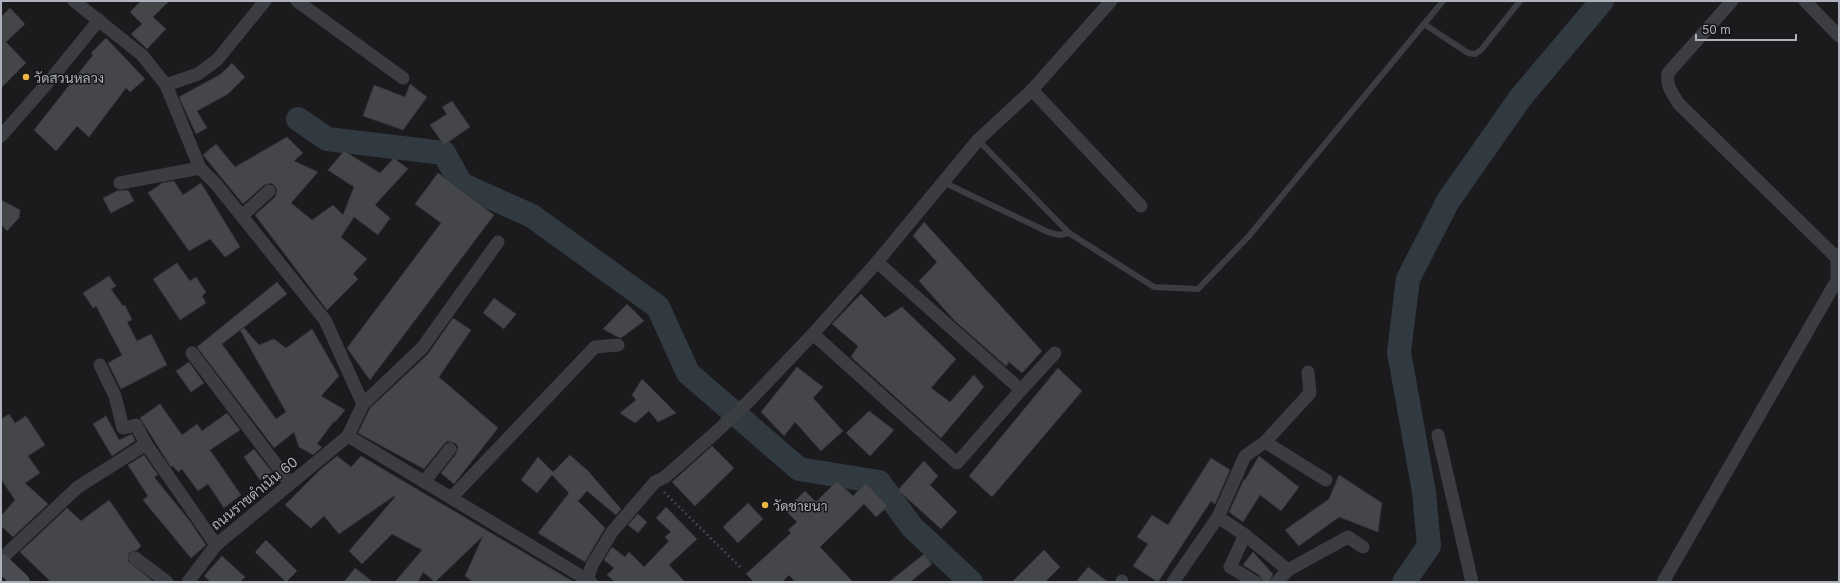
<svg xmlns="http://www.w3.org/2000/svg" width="1840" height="583" font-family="Inter,Sarabun,sans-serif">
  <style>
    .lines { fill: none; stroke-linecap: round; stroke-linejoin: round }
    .river { stroke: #313941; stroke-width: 24 }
    .building { fill: #45464a; stroke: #353539 }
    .path { stroke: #424449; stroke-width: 2.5; stroke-dasharray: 2 3; stroke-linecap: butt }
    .service { stroke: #3c3d42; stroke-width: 6 }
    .minor { stroke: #3c3d42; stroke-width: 13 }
    .secondary { stroke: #4a4c52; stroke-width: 18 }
    .poi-dot { fill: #ebb644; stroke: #161618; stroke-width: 1.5 }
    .labels { text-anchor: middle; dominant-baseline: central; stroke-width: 3; stroke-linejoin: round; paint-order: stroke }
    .poi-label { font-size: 14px; fill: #aeb2bc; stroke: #161618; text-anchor: start }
    .street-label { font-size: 14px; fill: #aeb2bc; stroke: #161618 }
  </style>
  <rect width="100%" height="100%" fill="#1b1b1d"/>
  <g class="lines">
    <g class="river">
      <path d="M298 119 327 139 444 153 461 184 532 216 658 307 688 373 799 469 879 482 912 527 971 582"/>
      <path d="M1404 582 1429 546 1424 492 1399 352 1408 279 1448 201 1521 97 1602 1"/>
    </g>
  </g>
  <g class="building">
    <path d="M141 1H169L153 17 166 29 147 49 131 34 142 24 130 12Z"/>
    <path d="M10 8 25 24 6 42 26 63 1 88V17Z"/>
    <path d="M106 38 145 79 130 92 126 88 89 137 77 126 56 151 34 130 93 55 91 53Z"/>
    <path d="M232 63 245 77 228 94 197 111 207 128 196 134 179 97 221 74Z"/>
    <path d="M410 84 427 97 403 130 363 116 374 85 405 97Z"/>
    <path d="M452 101 470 127 444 145 430 125 447 114 442 107Z"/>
    <path d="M287 137 303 153 294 161 318 172 291 203 312 220 333 205 343 215 354 187 328 170 344 151 380 173 394 158 408 169 375 205 390 218 378 235 354 217 341 237 367 259 353 274 358 279 327 310 255 215 275 197 277 190 275 186 271 183 264 185 243 204 203 155 216 144 235 167Z"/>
    <path d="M438 173 494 215 370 380 347 348 441 223 415 204Z"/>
    <path d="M174 181 183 195 201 183 240 247 225 257 210 239 189 251 148 193 162 183Z"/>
    <path d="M128 190 134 201 111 213 103 198 117 191Z"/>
    <path d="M1 200 20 210 19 218 7 231 1 224Z"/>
    <path d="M924 222 1042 351 1022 373 1009 362 1006 366 955 321 919 281 937 262 913 236Z"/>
    <path d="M177 263 190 281 196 277 206 292 202 296 206 303 180 320 153 279Z"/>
    <path d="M109 276 116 286 111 289 123 306 125 305 132 320 127 322 137 341 151 334 167 365 121 389 108 363 122 355 96 306 93 308 83 293Z"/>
    <path d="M277 282 287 294 222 344 276 419 286 412 240 330 244 328 259 345 274 339 286 348 312 329 339 376 321 396 345 410 335 422 334 421 317 444 322 447 313 455 299 447 294 432 274 448 197 347Z"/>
    <path d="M861 294 885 318 902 307 956 359 931 388 950 402 974 375 984 387 941 438 851 357 858 346 832 324Z"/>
    <path d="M494 298 516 314 504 329 483 313Z"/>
    <path d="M627 304 644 321 621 338 618 337 603 329Z"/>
    <path d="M453 318 471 330 439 377 498 428 454 484 441 473 456 454 458 446 455 443 447 441 444 444 424 469 358 433 370 408 428 354Z"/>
    <path d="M189 362 204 383 191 392 176 371Z"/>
    <path d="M797 367 823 387 813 398 843 431 821 451 795 422 784 436 761 412Z"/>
    <path d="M1058 368 1082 391 992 497 969 476Z"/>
    <path d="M642 379 676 413 658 422 649 411 635 423 620 413 636 400 632 395Z"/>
    <path d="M160 404 182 435 197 424 202 431 227 413 240 430 210 450 241 495 224 508 208 484 198 491 182 469 178 472 173 466 171 467 140 418Z"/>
    <path d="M869 411 894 430 870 456 846 433Z"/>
    <path d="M9 414 15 423 26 416 45 445 28 456 40 473 25 483 48 504 13 537 1 526V516L15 500 1 479V419Z"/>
    <path d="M106 416 119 440 132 434 135 441 112 456 93 424Z"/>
    <path d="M712 446 734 468 695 506 672 482Z"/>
    <path d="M254 449 272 472 260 480 244 457Z"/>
    <path d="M144 455 158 475 154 477 189 520 206 545 191 558 143 500 148 496 128 465Z"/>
    <path d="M570 455 588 471 621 509 616 515 587 491 578 501 605 528 585 562 538 533 569 493 552 475 537 493 521 480 538 457 553 472Z"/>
    <path d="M337 456 351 467 361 456 574 582H473L465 576 483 536 435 582 423 572 418 582H395L422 550 392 534 362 564 349 551 395 497 394 496 339 534 324 516 311 528 285 505 321 469Z"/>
    <path d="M1259 456 1299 487 1281 511 1260 495 1243 522 1229 512 1244 479 1245 480Z"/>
    <path d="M1211 458 1230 470 1215 504 1211 501 1158 582 1133 566 1148 544 1137 537 1152 515 1168 525Z"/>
    <path d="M924 461 938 476 930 485 957 512 941 529 898 490Z"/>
    <path d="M1339 475 1382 503 1378 532 1339 517 1299 546 1285 530 1329 499Z"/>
    <path d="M837 481 853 496 866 483 888 506 876 517 864 504 820 547 853 582H795L789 575 782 582H754L746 574 791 533 788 530 797 522 785 510 805 491 816 502Z"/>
    <path d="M109 500 141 546 137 550 129 553 128 561 154 582H51L20 552 67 508 81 521Z"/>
    <path d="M748 503 763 519 738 543 723 527Z"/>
    <path d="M666 507 697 539 669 565 685 582H615L607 575 614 568 604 560 612 547 625 557 629 552 644 567 669 541 665 537 671 532 656 518Z"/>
    <path d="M638 514 647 522 638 533 628 525Z"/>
    <path d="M266 540 297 571 286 582 255 552Z"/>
    <path d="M1044 550 1060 567 1045 582H1012Z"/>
    <path d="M1253 552 1273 574 1269 582H1263L1259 575 1243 565Z"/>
    <path d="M924 554 932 564 910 582H889Z"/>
    <path d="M222 556 245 577 240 582H211L204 576Z"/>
    <path d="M1088 567 1108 582H1076Z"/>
    <path d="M355 568 373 582H344Z"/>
  </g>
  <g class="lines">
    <path class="path" d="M664 492 742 569"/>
    <g class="service">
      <path d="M1424 24 1468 53 1475 54 1481 50 1520 1"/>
      <path d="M978 140 1069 233 1154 287 1198 289 1248 237 1443 1"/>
      <path d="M943 182 1048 232 1059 235 1069 233"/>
    </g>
    <g class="minor">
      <path d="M74 1 142 55 166 85 200 168 216 184 325 320 363 404"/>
      <path d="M297 1 403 78"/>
      <path d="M1732 1 1668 73C1666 86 1672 93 1679 104L1837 258"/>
      <path d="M1805 1 1839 36"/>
      <path d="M166 85 198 74 217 60 265 1"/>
      <path d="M1032 90 1141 206"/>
      <path d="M1 136 51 79 99 20"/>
      <path d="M120 183 200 168"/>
      <path d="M242 216 269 191"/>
      <path d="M813 334 957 463 1021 390 877 262"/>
      <path d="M192 353 290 483"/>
      <path d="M100 365 115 396 123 428 136 425 146 444"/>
      <path d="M1021 390 1055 353"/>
      <path d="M1438 435 1472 582"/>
      <path d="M348 436 591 582"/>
      <path d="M1265 442 1326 480"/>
      <path d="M424 482 450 449"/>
      <path d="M451 498 595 347 618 345"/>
      <path d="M1218 517 1245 456 1265 442 1310 393 1308 372"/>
      <path d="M1245 535 1230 567 1255 582"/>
      <path d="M135 558 167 582"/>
      <path d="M1 559 78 487 146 444 216 545"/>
      <path d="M1288 570 1348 537 1363 547"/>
      <path d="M188 582 216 545 348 436 363 404 422 348 498 242"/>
      <path d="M586 582 592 565 612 532 655 482 665 477 714 434 752 398 813 334 877 262 978 140 1032 90 1111 1"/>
      <path d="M1122 582V581"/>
      <path d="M1173 582 1218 517 1245 535 1288 570 1277 582"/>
      <path d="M1663 582 1837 280V258L1839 254"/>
    </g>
    <path class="secondary" d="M1 563 21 582"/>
  </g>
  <g class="poi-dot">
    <circle cx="26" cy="77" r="4"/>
    <circle cx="765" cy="505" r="4"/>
  </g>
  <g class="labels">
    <g class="poi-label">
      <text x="34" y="77">วัดสวนหลวง</text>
      <text x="773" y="505">วัดชายนา</text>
    </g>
    <g class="street-label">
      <text transform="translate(254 493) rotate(-39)">ถนนราขดำเนิน 60</text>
    </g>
  </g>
  <rect width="1840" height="583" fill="none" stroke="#aeb2bc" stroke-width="4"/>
  <path d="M1696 34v6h100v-6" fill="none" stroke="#aeb2bc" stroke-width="2"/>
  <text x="1702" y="34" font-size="12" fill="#aeb2bc" stroke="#161618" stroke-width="3" paint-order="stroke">50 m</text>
</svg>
